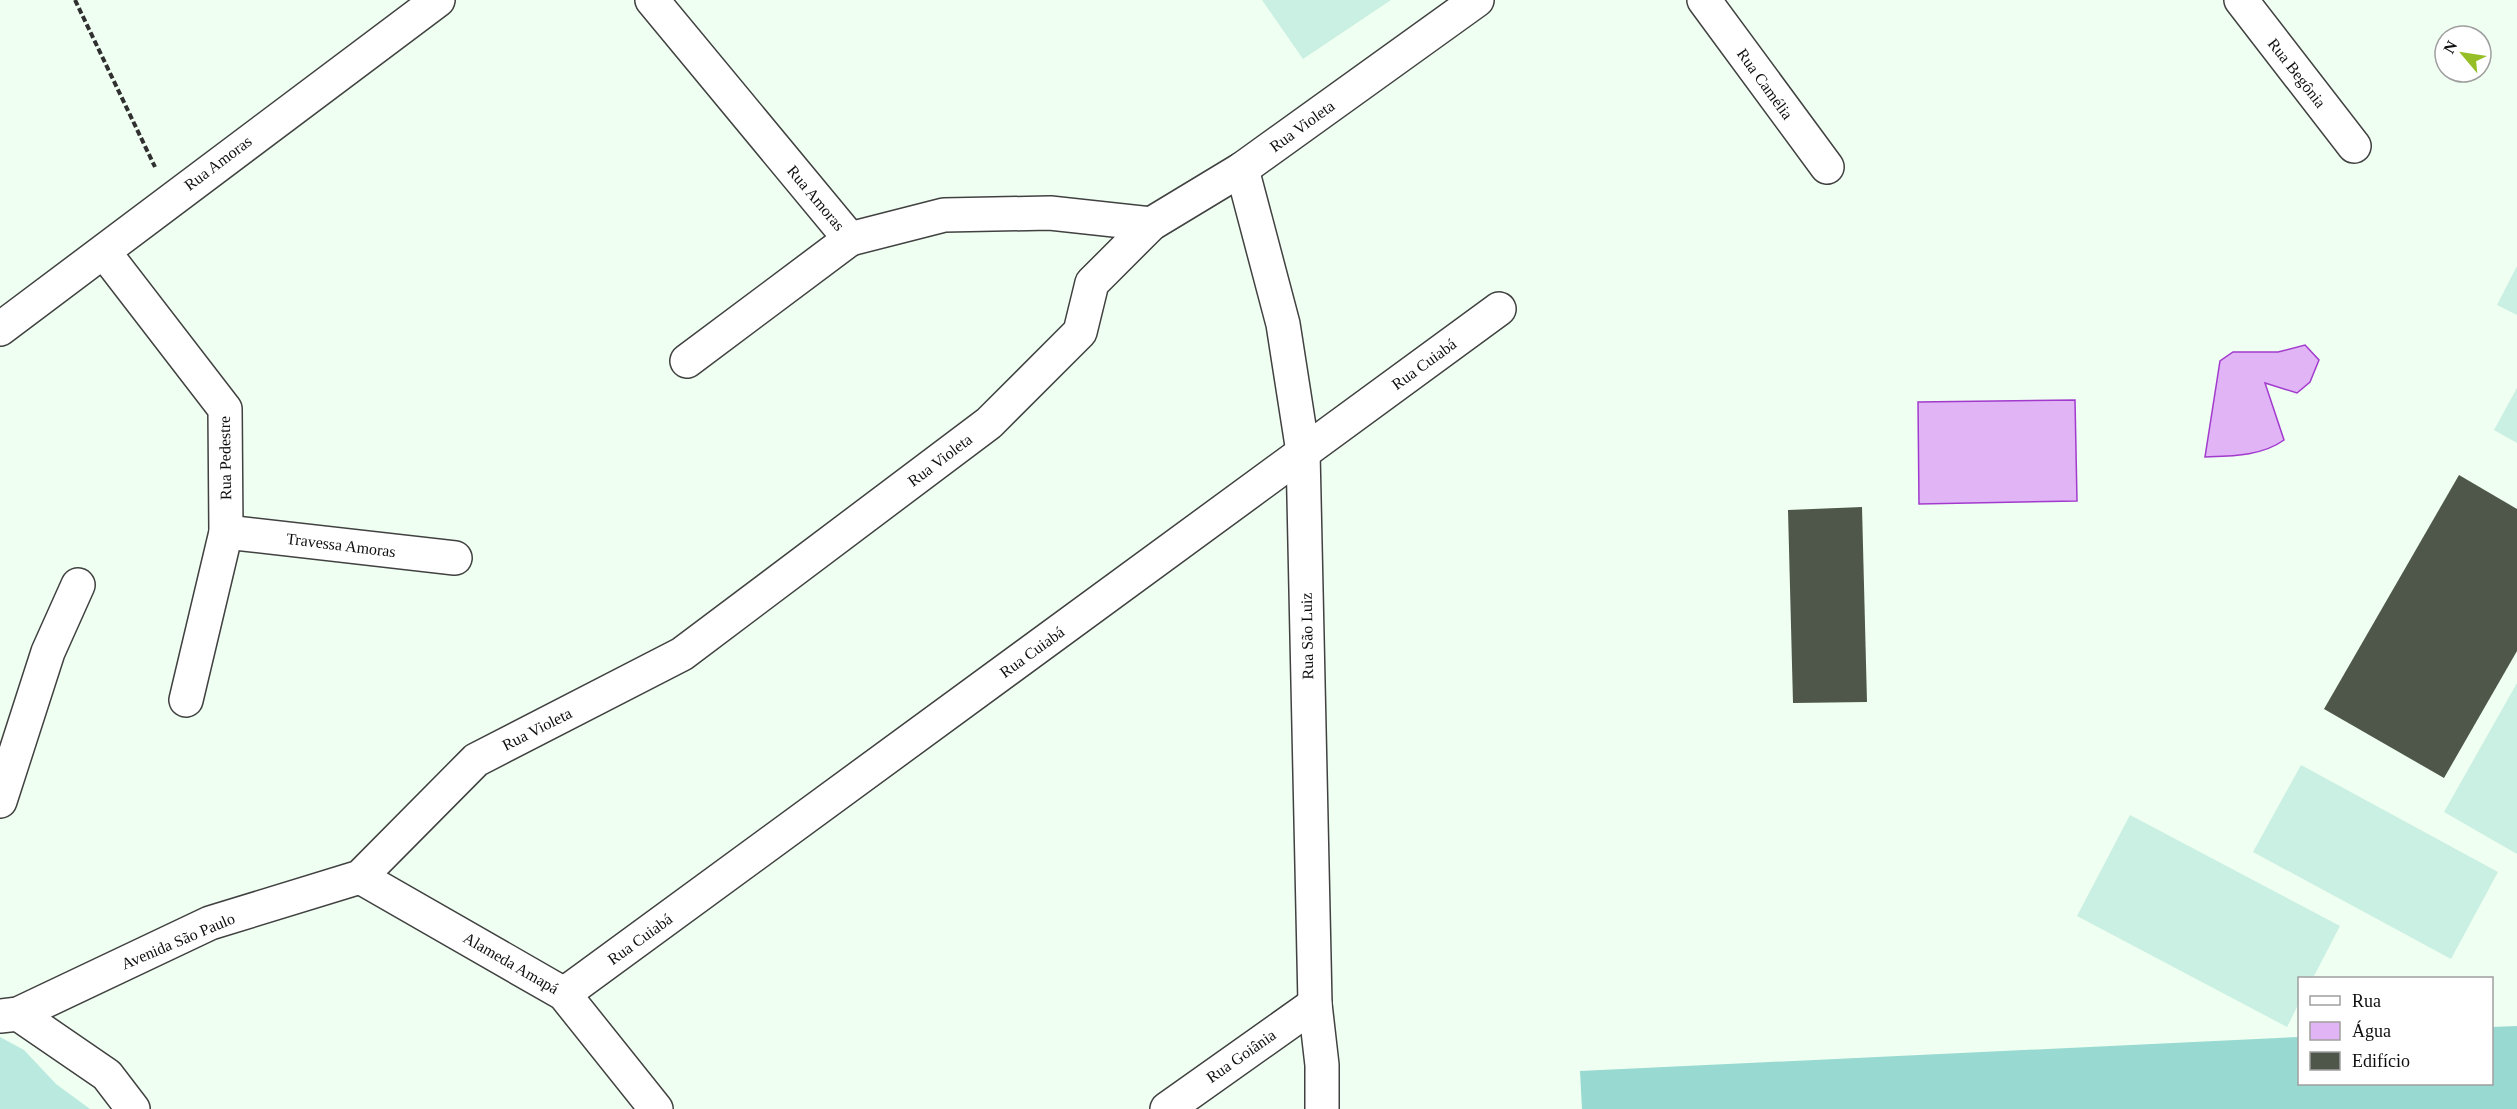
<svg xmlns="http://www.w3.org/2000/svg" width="2517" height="1109" font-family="Georgia,serif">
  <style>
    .green { fill: #b9e9df }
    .forest { fill: #98dad1 }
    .pitch { fill: #caf0e3 }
    .water { fill: #e1b4f6; stroke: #a23bcd; stroke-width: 1.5 }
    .building { fill: #4e574a }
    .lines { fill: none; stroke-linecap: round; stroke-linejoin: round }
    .minor-casing { stroke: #414141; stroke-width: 36 }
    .path { stroke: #303030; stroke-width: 4; stroke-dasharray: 6 3; stroke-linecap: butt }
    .minor { stroke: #fff; stroke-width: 33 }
    .labels { text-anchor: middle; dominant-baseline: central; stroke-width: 6; stroke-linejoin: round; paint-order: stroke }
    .street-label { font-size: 16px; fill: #0e0e0e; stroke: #fff }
  </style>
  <rect width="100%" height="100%" fill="#effff1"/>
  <path class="green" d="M0 1037 24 1050 56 1084 90 1109H0Z"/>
  <path class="forest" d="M2517 1026V1109H1582L1580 1071 2299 1037 2300 1084H2492V1027Z"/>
  <g class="pitch">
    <path d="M1262 0H1391L1303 59Z"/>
    <path d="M2517 266V315L2497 305Z"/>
    <path d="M2517 388V443L2494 430Z"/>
    <path d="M2517 683V854L2444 812Z"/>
    <path d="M2301 765 2498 872 2451 959 2253 852Z"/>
    <path d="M2130 815 2340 926 2313 978H2300L2299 1003 2287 1027 2077 916Z"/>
  </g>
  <g class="water">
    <path d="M2305 345 2319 360 2310 382 2297 393 2265 383 2284 440C2262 456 2232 456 2205 457L2220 361 2233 352H2278Z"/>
    <path d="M2075 400 2077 501 1919 504 1918 402Z"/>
  </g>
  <g class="building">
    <path d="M2459 475 2517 509V651L2444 778 2324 709Z"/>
    <path d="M1862 507 1867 702 1793 703 1788 510Z"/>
  </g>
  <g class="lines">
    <defs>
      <g id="minor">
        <path d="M652 0 850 239 687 361"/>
        <path d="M1704 0 1827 167"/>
        <path d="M2241 0 2354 146"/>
        <path d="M1242 169 1283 324 1303 452 1315 1004 1322 1065V1109"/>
        <path d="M850 239 944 215 1050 213 1151 224"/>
        <path d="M104 252 225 409 226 532 186 700"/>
        <path d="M0 329 438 0"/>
        <path d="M226 532 455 558"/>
        <path d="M0 801 48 652 78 585"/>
        <path d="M360 877 564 994 656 1109"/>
        <path d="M564 994 1499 309"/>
        <path d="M18 1014 107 1075 133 1109"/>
        <path d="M0 1016 18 1014 210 923 360 877 476 760 682 654 989 423 1080 332 1092 283 1151 224 1242 169 1477 0"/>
        <path d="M1167 1109 1315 1004"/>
      </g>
    </defs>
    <use href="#minor" class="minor-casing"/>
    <path class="path" d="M75 0 155 167"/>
    <use href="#minor" class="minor"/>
  </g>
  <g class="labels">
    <g class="street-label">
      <text transform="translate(2297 73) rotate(52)">Rua Begônia</text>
      <text transform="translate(1765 84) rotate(54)">Rua Camélia</text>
      <text transform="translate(1302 126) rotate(-36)">Rua Violeta</text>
      <text transform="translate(218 163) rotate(-37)">Rua Amoras</text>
      <text transform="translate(816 198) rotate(50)">Rua Amoras</text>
      <text transform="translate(1424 364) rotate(-36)">Rua Cuiabá</text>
      <text transform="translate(225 458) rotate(-91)">Rua Pedestre</text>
      <text transform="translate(940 460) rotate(-37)">Rua Violeta</text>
      <text transform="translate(341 545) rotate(7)">Travessa Amoras</text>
      <text transform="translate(1307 636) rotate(-91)">Rua São Luiz</text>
      <text transform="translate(1032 652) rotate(-36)">Rua Cuiabá</text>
      <text transform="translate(537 729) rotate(-27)">Rua Violeta</text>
      <text transform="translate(640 939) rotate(-36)">Rua Cuiabá</text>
      <text transform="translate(178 941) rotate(-23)">Avenida São Paulo</text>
      <text transform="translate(511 963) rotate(30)">Alameda Amapá</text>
      <text transform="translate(1241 1056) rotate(-35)">Rua Goiânia</text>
    </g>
  </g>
  <rect x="2298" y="977" width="195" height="108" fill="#ffffff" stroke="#9f9f9f" stroke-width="1.5"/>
  <rect x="2310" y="996" width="30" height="9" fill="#ffffff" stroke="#9f9f9f" stroke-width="1.5"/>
  <text x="2352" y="1007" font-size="18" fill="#0e0e0e">Rua</text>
  <rect x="2310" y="1022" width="30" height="18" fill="#e1b4f6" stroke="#9f9f9f" stroke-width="1.5"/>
  <text x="2352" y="1037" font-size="18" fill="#0e0e0e">Água</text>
  <rect x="2310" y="1052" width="30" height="18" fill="#4e574a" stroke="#9f9f9f" stroke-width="1.5"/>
  <text x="2352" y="1067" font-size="18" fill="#0e0e0e">Edifício</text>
  <g transform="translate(2463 54) rotate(299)"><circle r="28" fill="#ffffff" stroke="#9f9f9f" stroke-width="1.5"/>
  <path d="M0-4.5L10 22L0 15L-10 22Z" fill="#96be26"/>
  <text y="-9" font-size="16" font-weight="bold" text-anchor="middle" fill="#0e0e0e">N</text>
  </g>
</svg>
